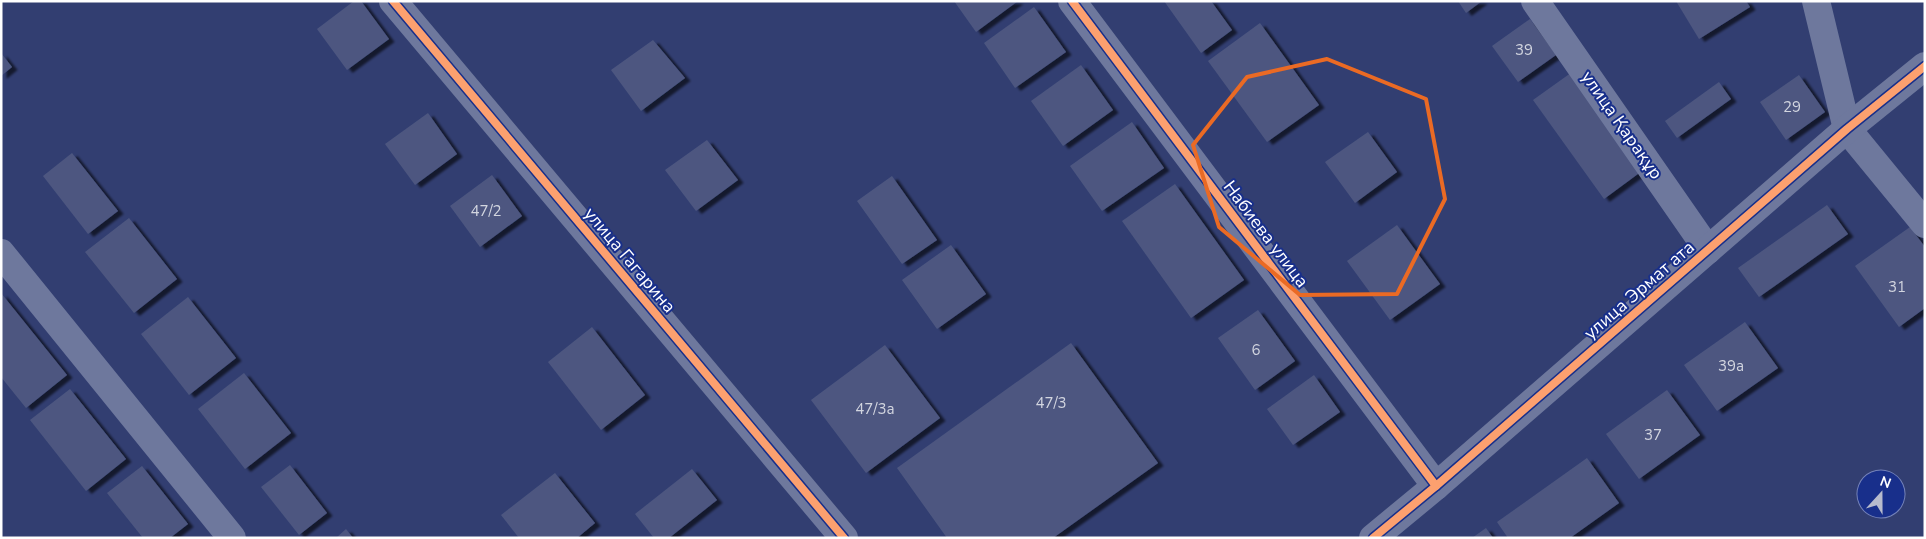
<svg xmlns="http://www.w3.org/2000/svg" width="1926" height="539" font-family="'Nunito Sans',sans-serif">
  <style>
    .building { fill: #4d5780; filter: url(#shadow) }
    .lines { fill: none; stroke-linecap: round; stroke-linejoin: round }
    .minor { stroke: #6e789d; stroke-width: 28 }
    .cycleway-casing { stroke: #182f8b; stroke-width: 11 }
    .cycleway { stroke: #fca06f; stroke-width: 8 }
    .marked { fill: none; stroke: #ea6a24; stroke-width: 4; stroke-linejoin: round }
    .labels { text-anchor: middle; dominant-baseline: central; stroke-width: 4; stroke-linejoin: round; paint-order: stroke }
    .number-label { font-size: 15px; fill: #d2d5df }
    .street-label { font-size: 18px; fill: #fff; stroke: #182f8b }
  </style>
  <defs>
    <filter id="shadow"><feDropShadow dx="5.5" dy="3" stdDeviation="1" flood-color="#0009"/></filter>
  </defs>
  <rect width="100%" height="100%" fill="#323e71"/>
  <g class="building">
    <path d="M354 1H361L389 39 347 70 317 29Z"/>
    <path d="M954 1H1018L976 32Z"/>
    <path d="M1164 1H1211L1232 30 1201 53Z"/>
    <path d="M1458 1H1482L1466 13Z"/>
    <path d="M1676 1H1746L1750 7 1699 39Z"/>
    <path d="M1034 7 1066 52 1015 88 984 43Z"/>
    <path d="M1530 19 1556 55 1518 82 1492 46Z"/>
    <path d="M1260 23 1319 105 1267 142 1208 61Z"/>
    <path d="M653 40 685 78 641 111 611 70Z"/>
    <path d="M1 53 12 67 1 76Z"/>
    <path d="M1081 65 1113 110 1063 146 1031 101Z"/>
    <path d="M1575 70 1646 168 1604 199 1533 100Z"/>
    <path d="M1799 75 1825 112 1786 140 1760 102Z"/>
    <path d="M1719 82 1731 99 1677 138 1665 121Z"/>
    <path d="M428 113 457 154 415 185 385 144Z"/>
    <path d="M1132 122 1164 168 1102 211 1070 166Z"/>
    <path d="M1368 132 1397 172 1355 203 1325 162Z"/>
    <path d="M707 140 738 180 696 211 665 170Z"/>
    <path d="M72 153 118 211 88 234 43 176Z"/>
    <path d="M492 175 522 216 480 247 450 206Z"/>
    <path d="M892 176 937 240 902 264 857 201Z"/>
    <path d="M1175 184 1244 280 1191 318 1122 221Z"/>
    <path d="M1827 205 1848 234 1759 297 1738 268Z"/>
    <path d="M129 218 177 279 134 313 85 252Z"/>
    <path d="M1397 225 1440 284 1390 320 1347 261Z"/>
    <path d="M1910 227 1925 247V308L1899 327 1855 266Z"/>
    <path d="M951 245 986 294 937 329 902 280Z"/>
    <path d="M1 293 67 375 26 408 1 377Z"/>
    <path d="M188 297 236 358 189 395 141 334Z"/>
    <path d="M1258 310 1295 361 1255 390 1218 338Z"/>
    <path d="M1745 322 1778 368 1717 411 1684 365Z"/>
    <path d="M592 327 645 395 601 430 548 362Z"/>
    <path d="M1071 343 1158 463 1053 538H947L897 468Z"/>
    <path d="M885 345 940 418 866 473 811 400Z"/>
    <path d="M244 373 291 433 245 469 198 409Z"/>
    <path d="M1314 375 1340 412 1293 445 1267 409Z"/>
    <path d="M70 389 126 459 86 491 30 420Z"/>
    <path d="M1667 390 1700 435 1639 479 1606 434Z"/>
    <path d="M1587 458 1619 503 1570 538H1508L1497 522Z"/>
    <path d="M290 465 327 513 299 535 261 487Z"/>
    <path d="M142 466 188 524 170 538H143L107 493Z"/>
    <path d="M692 469 717 500 669 538H654L635 514Z"/>
    <path d="M555 473 595 523 577 538H519L501 515Z"/>
    <path d="M1486 528 1493 538H1472Z"/>
    <path d="M346 529 353 538H336Z"/>
  </g>
  <g class="lines">
    <g class="minor">
      <path d="M393 1 844 538"/>
      <path d="M1072 1 1436 486"/>
      <path d="M1535 1 1708 250"/>
      <path d="M1816 1 1847 129 1925 224"/>
      <path d="M1 253 232 538"/>
      <path d="M1373 538 1436 486 1847 129 1925 66"/>
    </g>
    <defs>
      <g id="cycleway">
        <path d="M393 1 844 538"/>
        <path d="M1072 1 1436 486"/>
        <path d="M1373 538 1436 486 1847 129 1925 66"/>
      </g>
    </defs>
    <use href="#cycleway" class="cycleway-casing"/>
    <use href="#cycleway" class="cycleway"/>
  </g>
  <path class="marked" d="M1327 59 1426 99 1445 199 1397 294 1300 295 1219 227 1193 145 1247 77Z"/>
  <g class="labels">
    <g class="number-label">
      <text x="1524" y="50">39</text>
      <text x="1792" y="107">29</text>
      <text x="486" y="211">47/2</text>
      <text x="1897" y="287">31</text>
      <text x="1256" y="350">6</text>
      <text x="1731" y="366">39а</text>
      <text x="1051" y="403">47/3</text>
      <text x="875" y="409">47/3а</text>
      <text x="1653" y="435">37</text>
    </g>
    <g class="street-label">
      <text transform="translate(1622 125) rotate(55)">улица Қарақұр</text>
      <text transform="translate(1266 234) rotate(53)">Набиева улица</text>
      <text transform="translate(630 260) rotate(50)">улица Гагарина</text>
      <text transform="translate(1639 290) rotate(-41)">улица Эрмат ата</text>
    </g>
  </g>
  <rect width="1926" height="539" fill="none" stroke="#ffffff" stroke-width="5"/>
  <g transform="translate(1881 494) rotate(21)"><circle r="24" fill="#182f8b" stroke="#7482b9"/>
  <path d="M0-4L9 19L0 12L-9 19Z" fill="#b7bbcd"/>
  <text y="-8" font-size="14" font-weight="bold" text-anchor="middle" fill="#ffffff">N</text>
  </g>
</svg>
